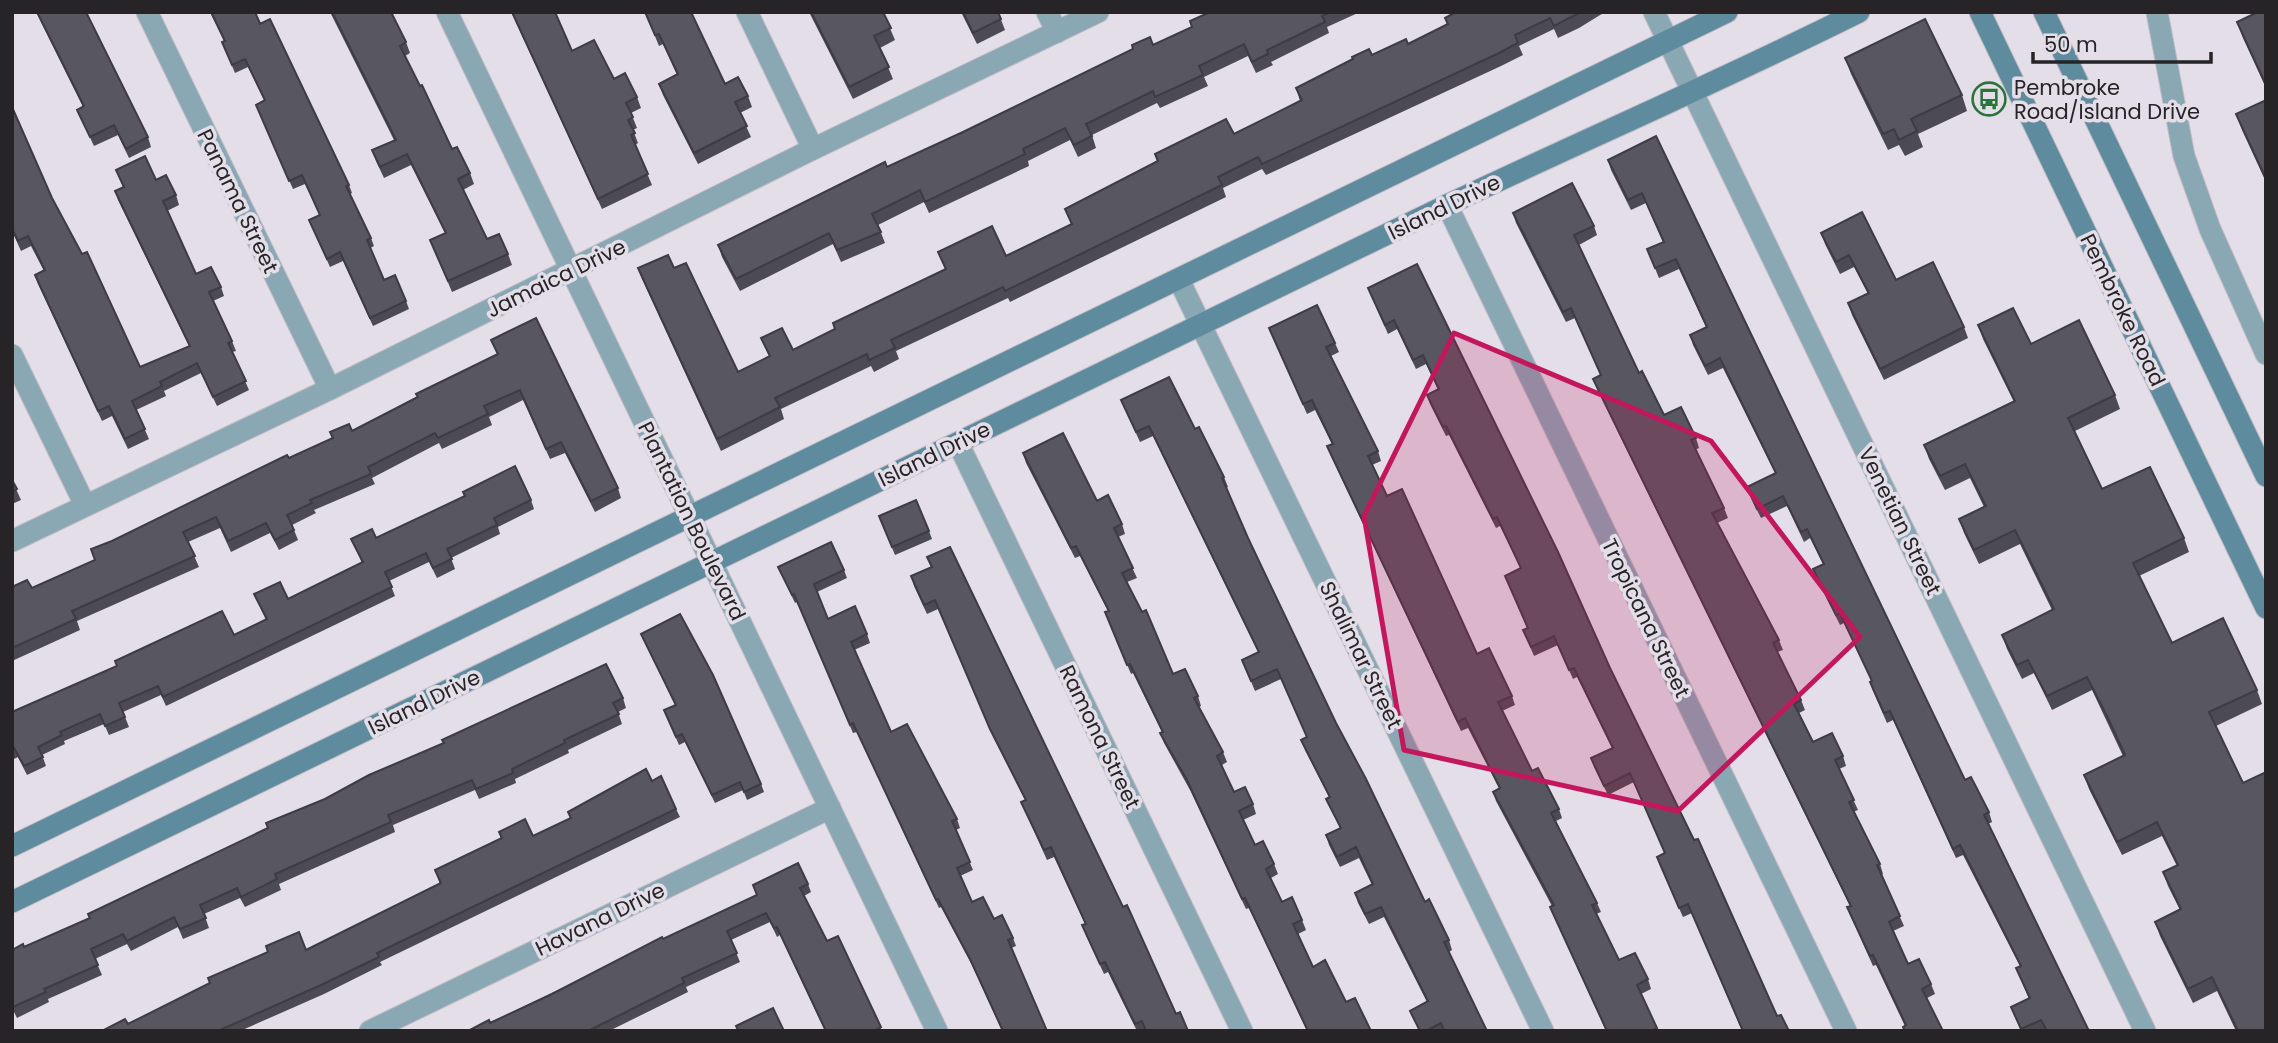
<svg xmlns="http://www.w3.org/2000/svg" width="2278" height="1043" font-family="Poppins,sans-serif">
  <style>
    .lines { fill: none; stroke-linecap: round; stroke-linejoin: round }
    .street-casing { stroke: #c1bdc4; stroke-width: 23 }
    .secondary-casing { stroke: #c1bdc4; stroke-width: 23 }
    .street { stroke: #8aa7b4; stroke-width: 21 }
    .secondary { stroke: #5f8b9e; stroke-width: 21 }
    .wall { fill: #4c4a52 }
    .building { fill: #58565f; stroke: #3e3c42; stroke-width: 2 }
    .marked { fill: #c2185b; fill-opacity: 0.2; stroke: #c2185b; stroke-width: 5; stroke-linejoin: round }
    .labels { text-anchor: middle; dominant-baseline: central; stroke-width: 7; stroke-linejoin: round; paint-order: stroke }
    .poi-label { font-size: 21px; fill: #262427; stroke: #e3dee7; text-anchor: start }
    .street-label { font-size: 21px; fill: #262427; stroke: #e3dee7 }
  </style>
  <rect width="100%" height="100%" fill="#e3dee7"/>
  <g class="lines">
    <defs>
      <g id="street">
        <path d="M147 12 330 389"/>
        <path d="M447 12 937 1031"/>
        <path d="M747 12 813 149"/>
        <path d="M1047 12 1057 32"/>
        <path d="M1654 12 2145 1031"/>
        <path d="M2157 12 2184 156 2210 229 2266 354"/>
        <path d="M1447 205 1846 1031"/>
        <path d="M1179 280 1543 1031"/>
        <path d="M12 355 85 505"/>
        <path d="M958 443 1242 1031"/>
        <path d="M12 541 330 389 813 149 1098 12"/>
        <path d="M370 1031 830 808"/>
      </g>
      <g id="secondary">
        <path d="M1980 12 2266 608"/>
        <path d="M2044 12 2266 476"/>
        <path d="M12 846 1727 12"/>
        <path d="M12 902 1447 205C1584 140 1723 80 1859 12"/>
      </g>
    </defs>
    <use href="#street" class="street-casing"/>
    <use href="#secondary" class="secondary-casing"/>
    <use href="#street" class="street"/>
    <use href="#secondary" class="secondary"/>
  </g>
  <g class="wall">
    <path d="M36 12H86L148 137 151 147 129 158 118 135 94 146 77 110 83 107Z"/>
    <path d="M210 12H255L349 185 352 193 350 194 371 238 374 246 370 248 384 280 406 301 409 309 373 326 343 261 330 267 309 220 320 215 305 184 293 189 256 105 264 100 248 67 235 73 222 42 224 41Z"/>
    <path d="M330 12H391L406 42 410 53 405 56 452 149 470 173 474 184 463 190 487 239 508 254 512 265 452 292 430 240 445 233 411 165 384 178 376 161 372 150 394 140Z"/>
    <path d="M511 12H555L572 51 614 79 637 97 641 108 631 113 637 128 633 130 638 143 635 145 652 185 602 209Z"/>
    <path d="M645 12H691L725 84 748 96 752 107 740 113 751 137 698 164 663 95 659 84 677 75 663 44 659 46Z"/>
    <path d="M809 12H883L895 40 880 48 893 79 853 99Z"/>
    <path d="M961 12H998L1005 30 977 44Z"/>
    <path d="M1210 12H1360L1327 27 1329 33 1271 62 1273 65 1256 73 1248 56 1204 77 1208 86 1160 108 1157 103 1092 135 1096 148 1078 157 1070 140 1028 161 1029 166 929 213 924 202 878 225 885 243 841 262 833 244 740 291 722 257 718 245 1192 27 1190 21Z"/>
    <path d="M1456 12H1605L1579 28 1558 38 1554 29 1519 46 1523 55 1501 66 1266 175 1262 169 1223 188 1226 197 1010 302 1008 298 896 351 899 359 874 372 871 366 781 409 784 419 721 451 642 279 638 268H674L738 372 769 356 761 338 793 350 835 329 833 323 945 269 938 252 1006 256 1071 224 1065 209 1157 161 1155 154 1234 134 1300 101 1296 88 1372 55 1408 44 1447 25 1445 18Z"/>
    <path d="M2266 12V88L2243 38 2237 22Z"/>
    <path d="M1845 58 1962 95 1967 111 1918 134 1923 147 1905 156 1899 145 1888 150 1851 74Z"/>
    <path d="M2266 100V182L2242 130 2236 114Z"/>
    <path d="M12 107 52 198 140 367 189 346 118 200 115 191 123 187 116 170 156 180 176 195 179 205 167 211 196 274 221 287 224 296 213 301 232 341 236 351 232 352 249 390 217 406 201 373 164 391 166 396 136 410 149 439 128 449 112 416 102 421 38 284 35 275 44 271 31 246 21 251 12 231Z"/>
    <path d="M1656 136 1965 780 1989 812 1992 822 1988 824 2089 1031H2046L2045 1029 2041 1031H2021L2011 1007 2029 999 2016 968 2020 966 1963 855 1956 858 1893 720 1887 723 1873 691 1870 682 1872 681 1844 623 1840 625 1817 579 1813 569 1823 564 1810 538 1804 542 1787 506 1761 518 1750 496 1747 487 1775 473 1723 368 1708 375 1693 345 1690 335 1706 327 1679 269 1659 278 1647 249 1663 242 1646 203 1631 210 1611 170 1608 160Z"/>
    <path d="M1513 213 1594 226 1597 235 1579 245 1639 373 1664 415 1696 438 1699 448 1695 450 1724 508 1728 518 1717 523 1779 640 1783 650 1777 652 1801 700 1805 710 1799 713 1813 742 1843 756 1846 766 1839 769 1858 810 1853 812 1880 864 1883 874 1881 875 1904 926 1893 931 1908 964 1931 984 1935 994 1927 998 1905 1026 1876 965 1873 966 1851 917 1847 907 1850 906 1597 389 1593 379 1601 375 1575 318 1566 322 1516 223Z"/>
    <path d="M1821 233 1896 280 1964 327 1968 338 1884 380 1852 315 1848 303 1868 294 1854 267 1840 274 1825 244Z"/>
    <path d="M1417 264 1777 1016 1789 1031H1742L1692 913 1683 917 1660 866 1657 857 1665 853 1634 782 1608 795 1594 767 1591 758 1612 748 1577 677 1573 679 1558 645 1534 656 1523 630 1527 628 1505 576 1521 569 1500 526 1496 528 1449 435 1446 436 1430 404 1427 395 1438 390 1426 364 1416 369 1397 329 1388 334 1368 288Z"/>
    <path d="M1978 325 2031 344 2115 395 2120 409 2075 431 2102 489 2184 538 2189 552 2139 576 2172 643 2257 690 2262 704 2216 726 2266 1031H2236L2217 991 2193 1003 2160 936 2155 922 2180 910 2168 886 2163 872 2177 866 2162 836 2122 855 2089 789 2084 775 2123 756 2092 690 2052 710 2034 673 2022 679 2007 649 2002 635 2052 610 2020 544 1979 564 1964 533 1959 519 1984 507 1970 478 1945 490 1929 459 1924 445 2014 402 1983 339Z"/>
    <path d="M1269 328 1335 343 1339 352 1331 356 1378 451 1381 461 1372 465 1387 496 1477 654 1512 696 1515 705 1502 711 1532 771 1559 809 1562 818 1556 821 1597 903 1601 912 1596 914 1619 960 1648 979 1651 989 1641 994 1657 1031H1606L1554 916 1550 907 1552 906 1496 801 1493 792 1499 788 1468 728 1461 731 1331 456 1327 446 1332 444 1315 410 1307 414Z"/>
    <path d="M491 340 618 488 621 498 595 512 565 453 550 459 523 400 489 417 492 425 442 449 439 443 372 478 375 484 314 510 316 513 292 525 298 540 279 550 270 533 231 552 220 528 188 542 199 567 77 621 80 630 12 661V587L32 588 95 560 91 549 112 541 289 458 332 439 330 432 352 431 497 354Z"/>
    <path d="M1121 400 1195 429 1224 477 1228 487 1226 488 1248 538 1336 723 1425 902 1449 940 1452 950 1449 952 1487 1031H1419L1410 1011 1427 1002 1384 917 1369 924 1358 903 1355 893 1372 885 1359 858 1340 867 1329 845 1326 835 1340 828 1326 799 1329 797 1305 750 1301 740 1307 737 1281 679 1255 691 1242 660 1258 652 1153 436 1140 442Z"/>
    <path d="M1023 453 1097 501 1122 524 1125 534 1118 537 1137 578 1127 582 1173 674 1198 696 1201 706 1199 707 1223 752 1227 762 1222 765 1234 792 1253 804 1256 814 1243 820 1255 845 1274 864 1278 874 1271 878 1282 902 1302 920 1306 930 1298 934 1313 967 1371 1031H1307L1249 908 1246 909 1190 790 1164 743 1160 733 1162 732 1133 673 1131 674 1109 622 1105 612 1108 611 1080 556 1075 558 1026 463Z"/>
    <path d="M12 480 21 500 12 504Z"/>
    <path d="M531 500 534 509 498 527 500 534 451 558 455 569 437 578 429 562 389 581 395 596 166 706 161 695 123 712 129 727 109 735 104 724 64 741 65 744 42 755 46 766 27 775 18 757 12 760V712L234 635 266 620 254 594 288 599 362 563 351 539 376 538Z"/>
    <path d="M879 516 929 531 932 539 895 555Z"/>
    <path d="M927 557 1123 907 1176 1014 1188 1031H1137L1108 972 1104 974 1086 935 1082 925 1085 924 1054 857 1047 860 1025 811 1021 802 1025 800 994 738 938 609 927 614 914 586 911 576 931 567Z"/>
    <path d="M778 567 844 570 847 578 817 592 828 619 867 634 870 643 854 650 891 732 957 819 960 828 956 830 973 870 960 876 972 902 994 919 1013 938 1016 946 1011 948 1047 1031H1002L973 967 941 907 939 908 857 732 853 733 797 602 795 603Z"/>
    <path d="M641 634 761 784 764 792 747 800 743 790 715 803 685 742 679 745 664 710 675 705Z"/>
    <path d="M623 698 626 708 618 712 622 724 568 750 569 753 515 779 516 783 479 799 475 790 393 825 395 832 279 884 281 890 245 907 240 898 204 914 209 928 183 939 178 927 131 951 127 944 95 959 102 975 48 999 49 1002 17 1018 12 1008V950L24 947Z"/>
    <path d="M652 781 676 809 680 817 380 962 382 965 324 994 240 1031H102L128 1024 306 950 440 884 435 870 501 839 499 832 533 836 570 818 568 812Z"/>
    <path d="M808 884 811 892 804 896 827 941 838 936 882 1031H825L780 935 777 937 770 922 731 940 740 962 686 987 688 992 609 1031H468L490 1023 663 939 757 895 753 885Z"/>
  </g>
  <g class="building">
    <path d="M37 12H86L148 137 126 149 114 125 90 137 77 110 84 106Z"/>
    <path d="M211 12H255L260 24 270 19 349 185 346 186 371 238 367 240 384 280 395 275 406 301 370 318 340 252 327 259 309 220 320 215 302 175 289 181 256 105 265 100 245 59 232 65 222 42 225 41Z"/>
    <path d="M332 12H391L406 42 400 46 420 86 422 85 452 149 457 147 470 173 458 179 487 239 499 234 508 254 448 281 430 240 446 233 407 154 380 167 372 150 396 140Z"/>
    <path d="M512 12H555L572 51 594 40 614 79 625 73 637 97 626 103 633 117 628 120 635 133 631 135 648 174 598 199Z"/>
    <path d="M645 12H691L725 84 738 77 748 96 735 102 747 126 694 153 659 84 678 74 659 34 655 35Z"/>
    <path d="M811 12H883L891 28 874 36 889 67 849 87Z"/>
    <path d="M963 12H998L1001 19 973 33Z"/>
    <path d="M1210 12H1330L1322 16 1325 22 1267 50 1268 54 1252 62 1244 44 1199 66 1203 75 1155 97 1153 91 1086 124 1092 136 1074 145 1065 128 1023 149 1025 154 925 202 920 190 872 214 881 232 837 250 829 233 736 279 718 245 885 162 887 167 963 132 1133 49 1132 45 1150 37 1153 45 1192 27 1190 21Z"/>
    <path d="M1456 12H1581L1554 26 1550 18 1515 35 1518 43 1497 54 1262 164 1258 157 1218 177 1222 185 1005 291 1003 287 891 340 895 348 869 360 867 354 775 398 780 407 717 439 638 268 668 255 674 268 686 263 738 372 770 356 761 338 782 328 793 350 835 329 833 323 946 269 938 252 992 226 1006 256 1072 224 1065 209 1158 161 1155 154 1226 119 1234 134 1302 100 1296 88 1353 59 1352 57 1369 49 1372 55 1406 39 1408 44 1448 24 1445 18Z"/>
    <path d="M2258 12H2266V85L2237 22Z"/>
    <path d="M1925 19 1962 95 1911 119 1917 131 1899 140 1894 129 1883 134 1845 58Z"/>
    <path d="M2266 100V179L2236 114Z"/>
    <path d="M12 107 52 198 82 254 87 252 140 367 190 346 115 191 124 187 116 170 145 156 156 180 166 175 176 195 163 201 196 274 211 267 221 287 209 292 232 341 228 343 246 381 213 397 197 363 160 382 162 386 132 401 145 429 125 439 109 406 98 411 35 275 45 270 28 236 18 241 12 229Z"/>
    <path d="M1656 136 1965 780 1971 777 1989 812 1984 815 2089 1031H2047L2041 1020 2021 1029 2011 1007 2030 998 2016 968 2021 966 1960 845 1953 849 1890 711 1884 713 1870 682 1872 681 1840 613 1836 615 1813 569 1824 564 1807 529 1801 532 1783 496 1757 509 1747 487 1776 473 1720 358 1705 366 1690 335 1707 327 1676 259 1655 268 1647 249 1664 242 1642 193 1628 200 1608 160Z"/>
    <path d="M1572 183 1594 226 1574 235 1639 373 1642 371 1664 415 1681 407 1696 438 1691 440 1724 508 1712 513 1779 640 1773 643 1801 700 1794 704 1813 742 1832 733 1843 756 1835 760 1854 800 1849 802 1880 864 1877 865 1900 916 1889 922 1908 964 1919 959 1931 984 1922 989 1943 1031H1905L1903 1027 1906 1025 1873 955 1870 956 1847 907 1851 906 1593 379 1601 375 1571 308 1563 312 1513 213Z"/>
    <path d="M1862 212 1896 280 1933 262 1964 327 1880 369 1848 303 1869 293 1849 255 1836 262 1821 233Z"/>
    <path d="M1417 264 1558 552 1610 668 1694 840 1698 839 1777 1016 1781 1015 1789 1031H1743L1688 904 1679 908 1657 857 1665 853 1630 773 1604 786 1591 758 1613 748 1574 668 1569 670 1554 636 1531 647 1523 630 1528 628 1505 576 1521 568 1497 517 1493 519 1446 426 1443 427 1427 395 1439 389 1423 355 1413 360 1394 320 1385 325 1368 288Z"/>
    <path d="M1317 305 1335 343 1326 347 1378 451 1368 456 1387 496 1402 489 1477 654 1489 648 1512 696 1498 702 1532 771 1538 768 1559 809 1551 813 1597 903 1592 905 1619 960 1635 953 1648 979 1637 985 1657 1028 1651 1031H1607L1550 907 1554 905 1493 792 1500 788 1465 718 1458 722 1327 446 1333 444 1312 400 1303 404 1269 328Z"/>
    <path d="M2013 308 2031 344 2079 320 2115 395 2068 418 2102 489 2150 467 2184 538 2133 563 2172 643 2223 618 2257 690 2209 712 2243 783 2266 772V1031H2238L2212 977 2188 989 2155 922 2181 909 2163 872 2178 865 2157 822 2117 842 2084 775 2125 755 2108 718 2087 677 2047 696 2028 660 2017 665 2002 635 2054 609 2015 530 1974 550 1959 519 1986 506 1965 464 1940 476 1924 445 2015 401 1978 325Z"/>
    <path d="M536 318 618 488 591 501 561 442 546 449 520 390 484 406 488 414 438 438 435 433 368 467 371 474 310 500 312 503 287 515 294 530 275 540 266 523 228 541 216 517 183 532 195 556 72 611 76 619 12 648V587L27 580 32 588 95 560 91 549 112 541 287 455 289 458 333 438 330 432 349 424 352 431 418 397 416 394 498 354 491 340Z"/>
    <path d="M1169 377 1195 429 1199 427 1224 477 1222 478 1248 538 1336 723 1366 779 1425 902 1429 899 1449 940 1444 942 1487 1031H1444L1441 1023 1426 1031H1420L1410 1011 1428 1001 1381 907 1365 914 1355 893 1373 884 1356 847 1337 857 1326 835 1341 828 1326 799 1330 797 1301 740 1307 737 1277 669 1251 681 1242 660 1259 652 1149 426 1136 432 1121 400Z"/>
    <path d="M1063 433 1097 501 1108 495 1122 524 1114 528 1133 568 1122 573 1142 612 1146 610 1173 674 1185 669 1198 696 1194 698 1223 752 1217 756 1234 792 1245 787 1253 804 1239 811 1255 845 1263 841 1274 864 1266 869 1282 902 1292 897 1302 920 1293 924 1313 967 1325 960 1346 1002 1355 998 1371 1031H1308L1245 898 1242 899 1187 780 1160 733 1163 732 1130 664 1127 665 1105 612 1109 611 1076 546 1071 548 1023 453Z"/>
    <path d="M515 466 531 500 494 518 497 525 447 549 452 559 433 568 426 553 385 572 392 587 163 697 158 686 119 703 125 717 105 726 100 714 60 732 62 735 38 747 43 757 24 766 14 748 12 749V712L117 666 115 661 222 611 234 635 267 619 254 594 280 582 288 599 363 562 351 539 372 529 376 538 465 496 463 492Z"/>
    <path d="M12 480 17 489 12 492Z"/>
    <path d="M916 500 929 531 892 547 879 516Z"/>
    <path d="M831 542 844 570 814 584 828 619 855 606 867 634 851 642 891 732 907 724 957 819 952 821 970 862 957 868 972 902 983 897 994 919 1002 915 1013 938 1008 940 1047 1031H1003L970 959 938 899 936 900 853 723 850 725 794 594 792 595 778 567Z"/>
    <path d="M950 547 1123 907 1127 905 1176 1014 1180 1012 1188 1031H1146L1142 1021 1135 1024 1105 962 1100 964 1082 925 1086 924 1051 847 1044 850 1021 802 1026 800 990 729 935 600 924 605 911 576 932 567 927 557Z"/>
    <path d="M680 614 713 675 761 784 744 792 740 782 712 795 682 734 676 737 664 710 676 705 641 634Z"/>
    <path d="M606 664 623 698 613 703 619 714 564 740 565 743 512 769 513 773 476 789 472 780 388 815 391 822 275 874 277 879 241 897 237 888 200 905 206 918 180 929 174 917 127 941 123 934 91 949 98 965 44 989 46 992 13 1007 12 1006V950L23 944 24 947 90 918 88 914 268 828 266 823 325 799 369 775 444 743 442 740Z"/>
    <path d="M646 769 652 781 661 776 676 809 377 953 379 957 321 985 218 1031H102L125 1019 128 1024 210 983 208 978 268 952 266 946 299 932 306 950 441 883 435 870 502 838 499 832 525 819 533 836 571 818 568 812Z"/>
    <path d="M798 863 808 884 800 888 827 941 838 936 881 1027 874 1031H826L777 927 774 928 766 913 727 931 737 953 682 978 684 983 588 1031H468L489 1020 490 1023 552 994 662 937 663 939 757 895 753 885Z"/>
    <path d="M773 1008 784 1031H736L738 1030 736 1026Z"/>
  </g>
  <path class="marked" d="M1454 333 1711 441 1860 637 1678 811 1404 750 1364 516Z"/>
  <defs>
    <symbol id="bus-ring" viewBox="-11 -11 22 22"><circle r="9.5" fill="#e3dee7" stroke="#2c723e" stroke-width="1.5"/><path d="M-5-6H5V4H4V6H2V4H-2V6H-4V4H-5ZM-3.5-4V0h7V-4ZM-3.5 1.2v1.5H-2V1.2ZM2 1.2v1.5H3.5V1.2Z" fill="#2c723e"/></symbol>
  </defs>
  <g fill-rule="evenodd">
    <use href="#bus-ring" x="1970" y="80" width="38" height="38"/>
  </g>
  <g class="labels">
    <g class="poi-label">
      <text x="2014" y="87">Pembroke<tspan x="2014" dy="24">Road/Island Drive</tspan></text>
    </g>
    <g class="street-label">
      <text transform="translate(238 201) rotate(64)">Panama Street</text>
      <text transform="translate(1444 207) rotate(-26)">Island Drive</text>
      <text transform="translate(556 278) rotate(-26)">Jamaica Drive</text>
      <text transform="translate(2123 310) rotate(64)">Pembroke Road</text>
      <text transform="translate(934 454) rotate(-26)">Island Drive</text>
      <text transform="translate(692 521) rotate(64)">Plantation Boulevard</text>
      <text transform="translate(1900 521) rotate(64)">Venetian Street</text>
      <text transform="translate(1646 618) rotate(64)">Tropicana Street</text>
      <text transform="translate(1361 655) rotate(64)">Shalimar Street</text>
      <text transform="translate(424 702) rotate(-26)">Island Drive</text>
      <text transform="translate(1100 737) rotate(64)">Ramona Street</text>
      <text transform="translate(600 919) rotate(-26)">Havana Drive</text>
    </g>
  </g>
  <rect width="2278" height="1043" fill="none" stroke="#262427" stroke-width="28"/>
  <path d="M2033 52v10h178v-10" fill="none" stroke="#262427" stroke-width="3.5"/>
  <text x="2044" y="52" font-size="21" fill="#262427" stroke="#e3dee7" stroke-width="5" paint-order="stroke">50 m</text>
</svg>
